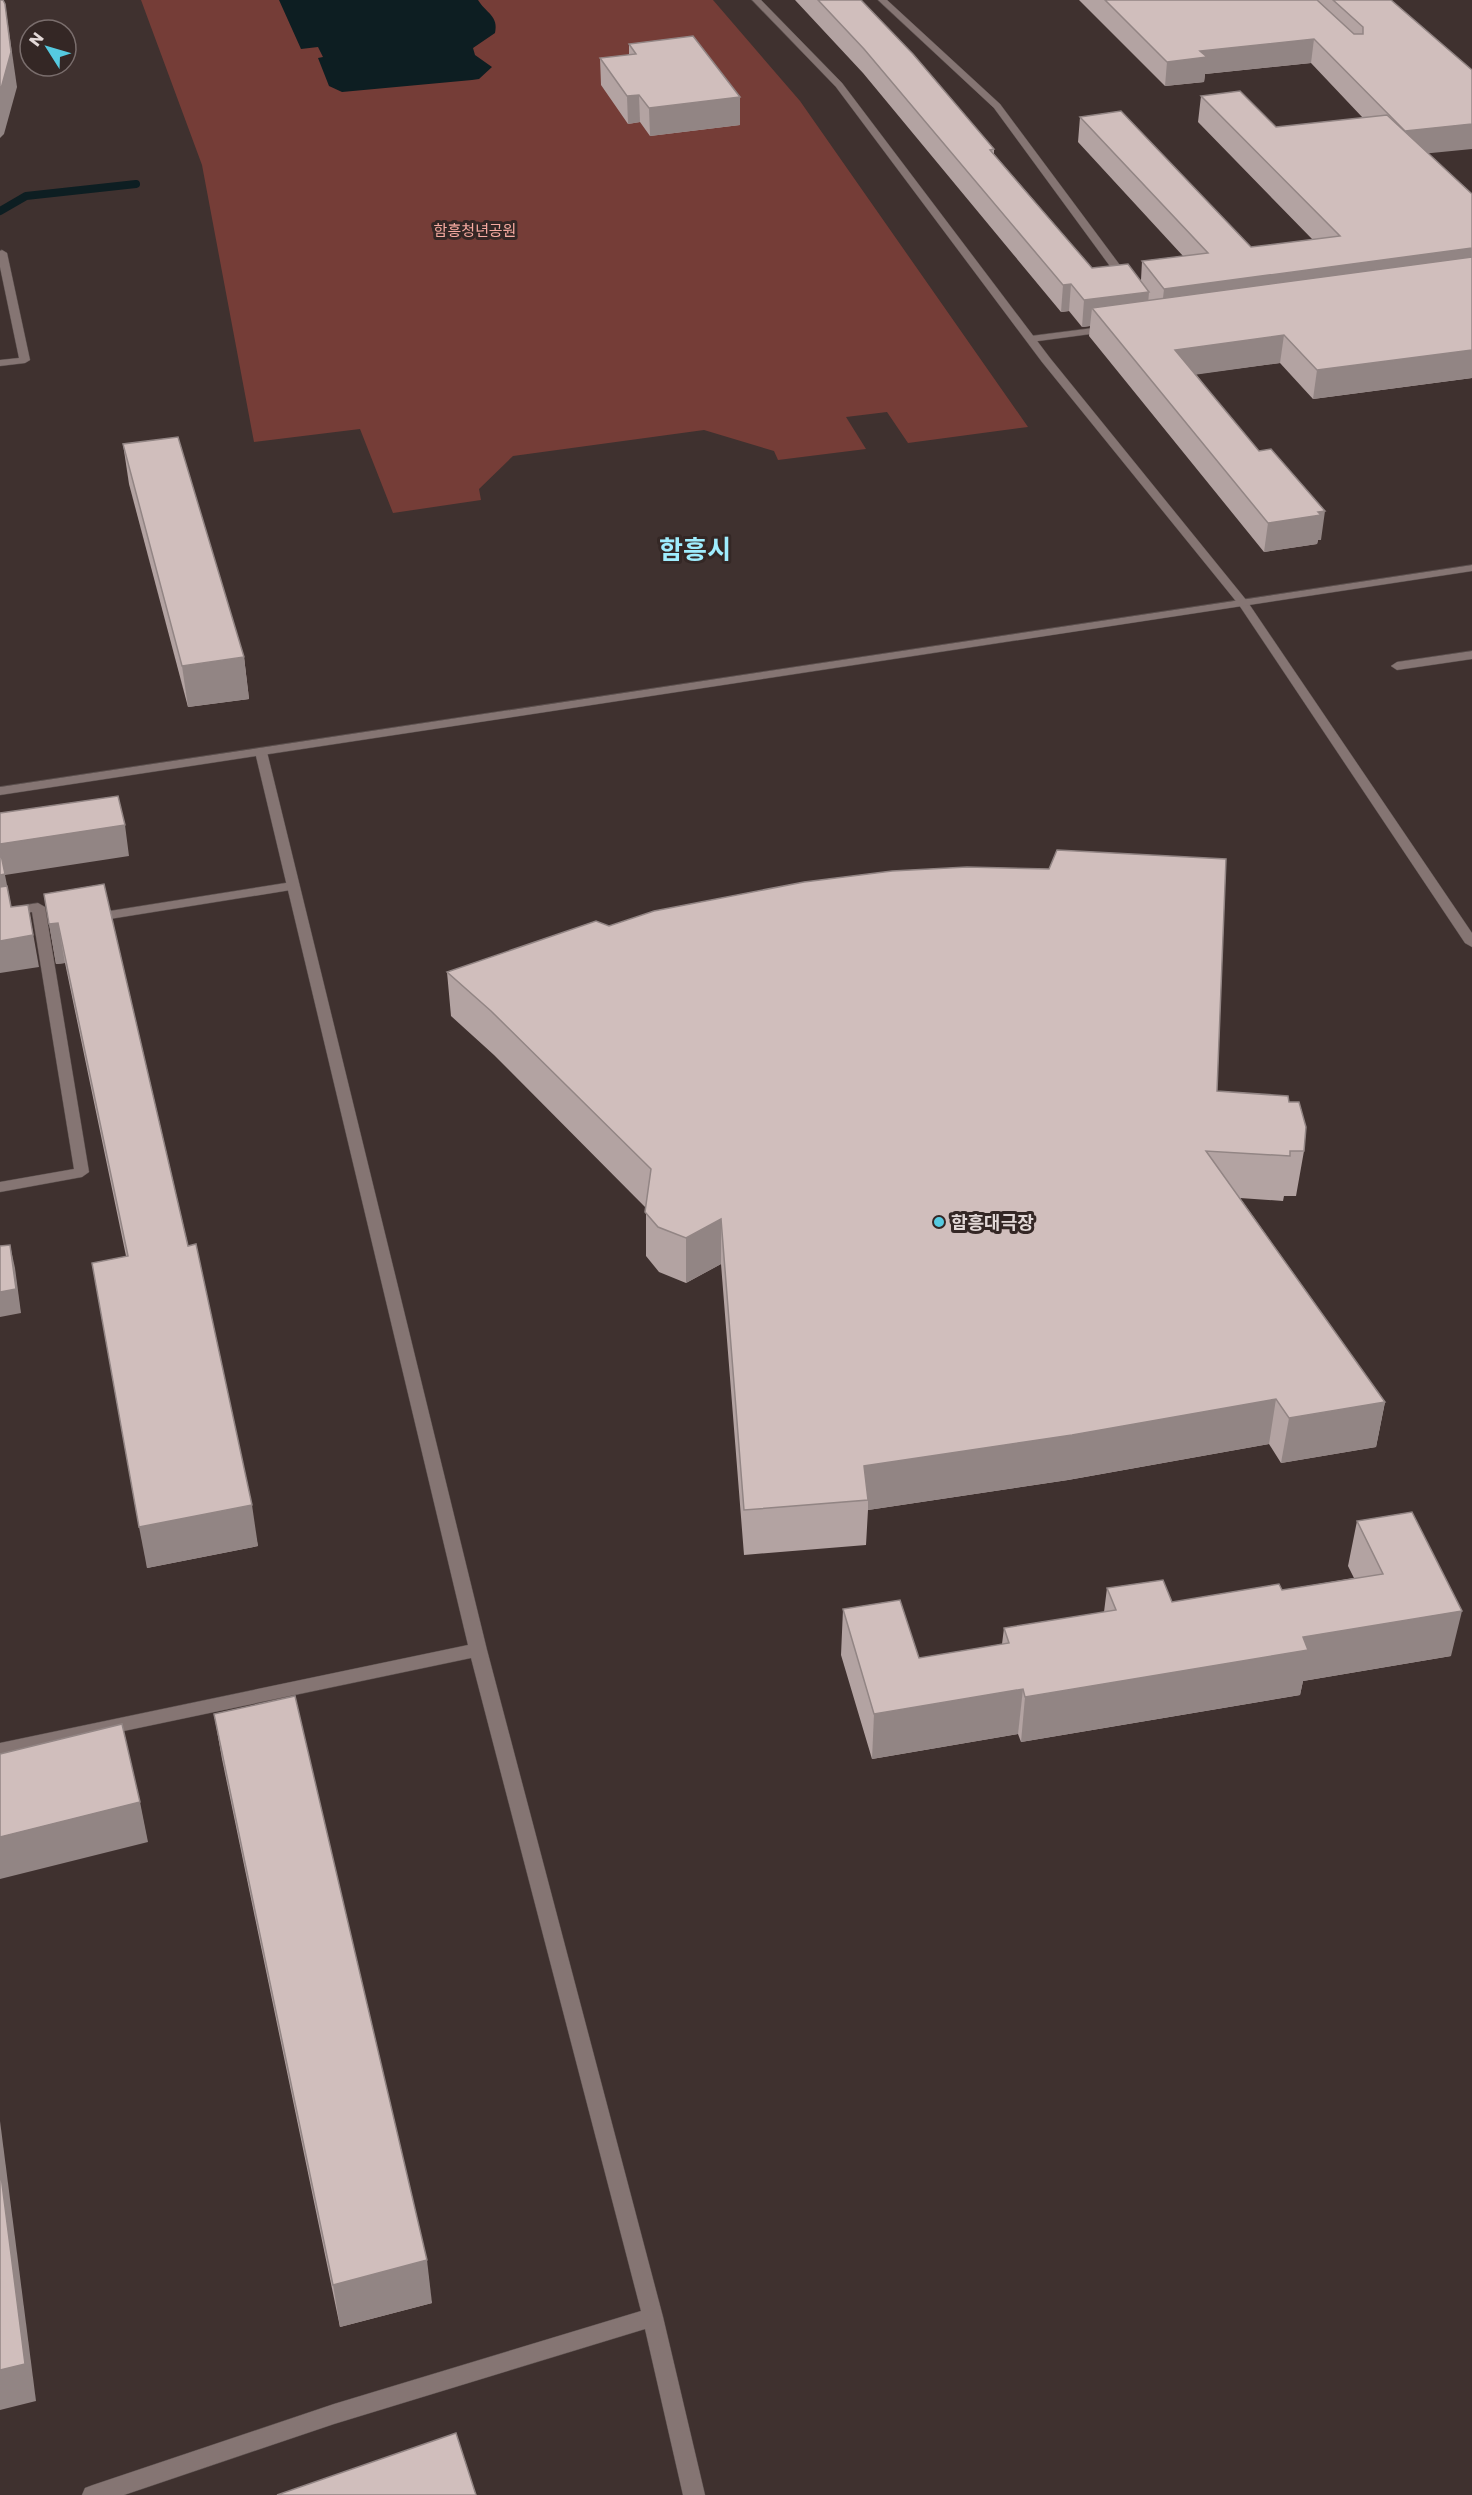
<svg xmlns="http://www.w3.org/2000/svg" width="1472" height="2495" font-family="Poppins,'Noto Sans KR',sans-serif">
  <style>
    .green { fill: #753d37 }
    .water { fill: #0d1e22 }
    .lines { fill: none; stroke-linecap: round; stroke-linejoin: round }
    .stream { stroke: #0d1e22; stroke-width: 8 }
    .lane-casing { stroke: #5a4f4d; stroke-width: 1 }
    .street-casing { stroke: #5a4f4d; stroke-width: 1 }
    .secondary-casing { stroke: #5a4f4d; stroke-width: 1 }
    .lane { fill: #857573; fill-rule: evenodd }
    .street { fill: #857573; fill-rule: evenodd }
    .secondary { fill: #857573; fill-rule: evenodd }
    .wall { fill: #b3a3a2 }
    .shaded-wall { fill: #928584 }
    .building { fill: #d0bebc; stroke: #928584; stroke-width: 1.5 }
    .poi-dot { fill: #55cae0; stroke: #342725; stroke-width: 2 }
    .labels { text-anchor: middle; dominant-baseline: central; stroke-width: 6; stroke-linejoin: round; paint-order: stroke }
    .far-park-label { font-size: 15px; fill: #f7aba1; stroke: #342725 }
    .poi-label { font-size: 18px; font-weight: bold; fill: #e3d9d8; stroke: #342725; text-anchor: start }
    .far-town-label { font-size: 26px; font-weight: bold; fill: #9fedfe; stroke: #342725 }
  </style>
  <rect width="100%" height="100%" fill="#3f312f"/>
  <path class="green" d="M141 0H713L800 101 1028 427 908 443 887 412 846 417 866 449 778 460 774 451 704 430 513 456 479 489 481 500 393 513 360 429 254 442 202 165Z"/>
  <path class="water" d="M279 0H478C486 13 499 16 495 33L473 48 475 55 492 67 479 79 472 80 342 92 329 86 318 58 323 57 318 47 301 49Z"/>
  <g class="lines">
    <path class="stream" d="M0 211 26 196 136 184"/>
    <defs>
      <g id="lane">
        <path d="M878 0H887L1000 104 1131 280V284H1123L994 108Z"/>
        <path d="M2 250 7 253 30 360 25 363 0 366V360L19 358 0 267V251Z"/>
        <path d="M1109 326 1113 327V331L1031 342 1026 339 1031 336Z"/>
        <path d="M1472 651V659L1397 670 1391 666 1397 662Z"/>
        <path d="M292 882 297 883 299 886 297 889 91 922 84 918 91 914Z"/>
        <path d="M38 903 45 907 89 1172 82 1177 0 1192V1182L74 1169 32 912 0 917V909Z"/>
      </g>
      <g id="street">
        <path d="M752 0H761L842 83 1050 358 1247 601 1472 933V947L1465 943 1239 605 1042 362 836 87Z"/>
        <path d="M261 748 267 752 487 1650 663 2317 705 2495H683L645 2329 334 2424 124 2495H82L85 2488 93 2485 334 2404 641 2311 471 1658 0 1757V1743L468 1645 255 752Z"/>
      </g>
      <path id="secondary" d="M1472 565V571L0 795V787Z"/>
    </defs>
    <use href="#lane" class="lane-casing"/>
    <use href="#street" class="street-casing"/>
    <use href="#secondary" class="secondary-casing"/>
    <use href="#lane" class="lane"/>
    <use href="#street" class="street"/>
    <use href="#secondary" class="secondary"/>
  </g>
  <g class="wall">
    <path d="M795 0H861L994 149V154L1092 268 1141 280 1142 261 1183 256 1078 142 1080 117 1251 247 1313 240 1198 122 1201 96 1276 127 1363 118 1311 63 1205 74 1204 82 1165 86 1079 0H1391L1428 153 1472 194V378L1313 399 1280 363 1196 374 1321 540H1318L1317 544 1264 552 1089 336 1090 326 1082 327 1069 311 1061 312 863 73Z"/>
    <path d="M629 44 740 125 650 136 640 122 628 124 601 85 600 58 629 55Z"/>
    <path d="M123 444 244 657 249 699 188 707 129 484Z"/>
    <path d="M104 884 258 1546 147 1568 126 1256 65 963 56 964 44 894Z"/>
    <path d="M609 926 1217 1091 1304 1151 1296 1196H1284L1283 1201 1240 1198 1385 1402 1376 1447 1281 1463 1269 1444 1068 1480 868 1510 866 1545 744 1555 721 1264 686 1283 659 1272 646 1256V1208L494 1055 451 1016 447 972Z"/>
    <path d="M1357 1521 1451 1656 1303 1681 1300 1695 1021 1742 1018 1734 872 1759 841 1655 843 1609 919 1658 1002 1644 1004 1628 1104 1612 1107 1588 1172 1602 1282 1590 1354 1578 1348 1566Z"/>
    <path d="M214 1714 432 2303 340 2327 222 1759Z"/>
  </g>
  <g class="shaded-wall">
    <path d="M5 4 17 87 4 134 0 138V92Z"/>
    <path d="M1314 39 1311 63 1205 74 1204 82 1165 86 1167 62 1200 51Z"/>
    <path d="M639 95 640 122 628 124 627 96Z"/>
    <path d="M740 97V125L650 136 649 108Z"/>
    <path d="M1472 124V149L1401 156 1405 131Z"/>
    <path d="M1472 248V275L1161 317 1164 289Z"/>
    <path d="M1071 284 1069 311 1061 312 1063 285Z"/>
    <path d="M1149 292 1147 318 1092 308 1090 326 1082 327 1084 300Z"/>
    <path d="M1284 335 1280 363 1172 378 1175 350Z"/>
    <path d="M1472 350V378L1313 399 1317 370Z"/>
    <path d="M1325 511 1321 540H1318L1317 544 1264 552 1268 523Z"/>
    <path d="M244 657 249 699 188 707 182 666Z"/>
    <path d="M125 825 129 856 5 875 11 905 0 907V844Z"/>
    <path d="M28 905 39 967 0 973V941Z"/>
    <path d="M58 923 65 963 56 964 49 924Z"/>
    <path d="M721 1219V1264L686 1283V1238Z"/>
    <path d="M10 1245 15 1268 21 1313 0 1317V1292Z"/>
    <path d="M1276 1399 1269 1444 1068 1480 868 1510V1500L864 1466Z"/>
    <path d="M1385 1402 1376 1447 1281 1463 1289 1418Z"/>
    <path d="M252 1505 258 1546 147 1568 139 1527Z"/>
    <path d="M1462 1611 1451 1656 1303 1681 1300 1695 1021 1742 1025 1697 1303 1637Z"/>
    <path d="M1023 1689 1018 1734 872 1759 874 1714Z"/>
    <path d="M140 1802 148 1842 0 1879V1837Z"/>
    <path d="M0 2121 36 2401 0 2410Z"/>
    <path d="M427 2260 432 2303 340 2327 333 2285Z"/>
  </g>
  <g class="building">
    <path d="M0 0H3L5 4 11 52 0 92Z"/>
    <path d="M818 0H861L913 54 994 149 990 150 1092 268 1128 264 1149 292 1084 300 1071 284 1063 285 864 49Z"/>
    <path d="M1105 0H1317L1354 34H1363V27L1333 0H1391L1472 70V124L1405 131 1314 39 1200 51 1207 57 1167 62Z"/>
    <path d="M693 36 740 97 649 108 639 95 627 96 600 58 636 54 629 44Z"/>
    <path d="M1240 91 1276 127 1387 115 1472 194V248L1164 289 1142 261 1208 253 1080 117 1121 111 1251 247 1340 236 1201 96Z"/>
    <path d="M1472 257V350L1317 370 1284 335 1175 350 1259 451 1271 449 1325 511 1318 512 1321 515 1268 523 1092 308Z"/>
    <path d="M178 437 244 657 182 666 123 444Z"/>
    <path d="M118 796 125 825 0 844V813Z"/>
    <path d="M0 850 5 874 0 875Z"/>
    <path d="M1057 850 1226 859 1217 1091 1288 1096 1289 1102H1299L1306 1127 1304 1151H1290V1156L1206 1151 1385 1402 1289 1418 1276 1399 1072 1435 864 1466 868 1500 744 1510 721 1219 686 1238 658 1227 645 1212 651 1169 491 1011 447 972 596 921 609 926 654 911 804 882 892 871 967 867 1049 869Z"/>
    <path d="M104 884 188 1246 196 1244 252 1505 139 1527 92 1263 128 1256 58 923 49 924 44 894Z"/>
    <path d="M7 886 11 907 28 905 33 935 0 941V887Z"/>
    <path d="M10 1245 16 1289 0 1292V1246Z"/>
    <path d="M1412 1512 1462 1611 1303 1637 1308 1650 1025 1697 1023 1689 874 1714 843 1609 900 1600 919 1658 1009 1643 1004 1628 1116 1610 1107 1588 1163 1580 1172 1602 1279 1584 1282 1590 1383 1574 1357 1521Z"/>
    <path d="M295 1696 427 2260 333 2285 214 1714Z"/>
    <path d="M122 1724 140 1802 0 1837V1754Z"/>
    <path d="M0 2168 25 2364 0 2370Z"/>
    <path d="M456 2433 476 2495H277Z"/>
  </g>
  <circle class="poi-dot" cx="939" cy="1222" r="6"/>
  <g class="labels">
    <g class="far-park-label">
      <text x="475" y="230">함흥청년공원</text>
    </g>
    <g class="poi-label">
      <text x="951" y="1222">함흥대극장</text>
    </g>
    <g class="far-town-label">
      <text x="695" y="550">함흥시</text>
    </g>
  </g>
  <g transform="translate(48 48) rotate(307)"><circle r="28" fill="#342725" stroke="#7a6e6d" stroke-width="1.5"/>
  <path d="M0-4.5L10 22L0 15L-10 22Z" fill="#55cae0"/>
  <text y="-9" font-size="16" font-weight="bold" text-anchor="middle" fill="#e3d9d8">N</text>
  </g>
</svg>
